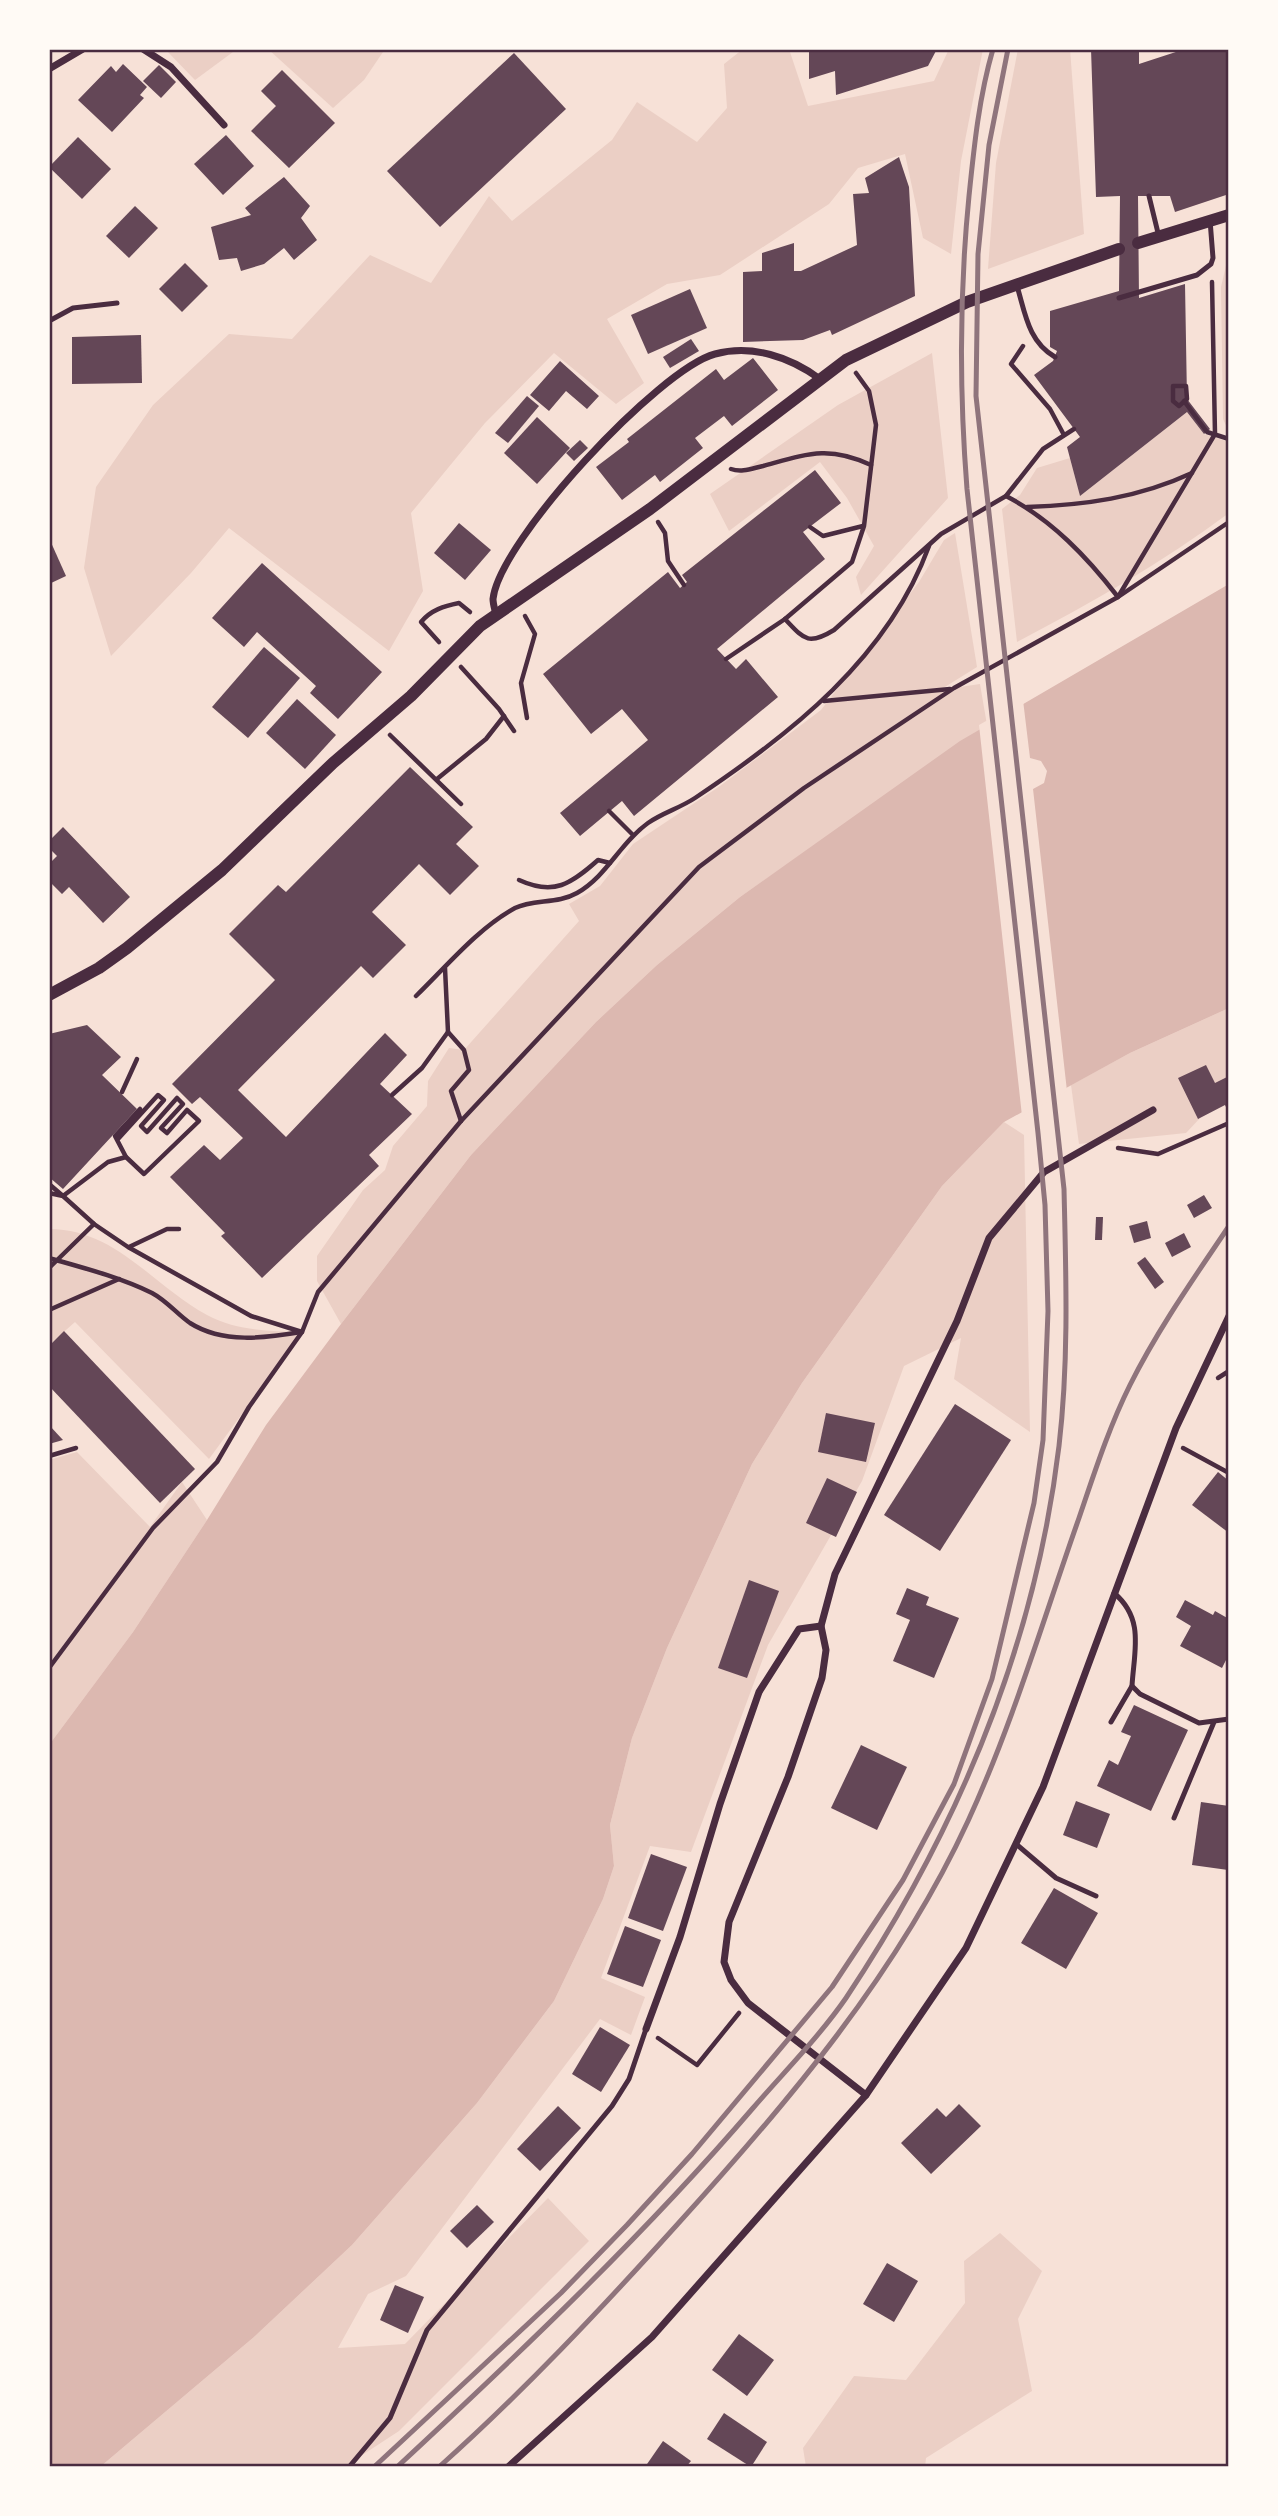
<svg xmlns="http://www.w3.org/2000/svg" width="1278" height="2516" font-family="'Alegreya Sans',sans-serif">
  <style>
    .green { fill: #ebcfc5 }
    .water { fill: #dcb8b0 }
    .pier { fill: #f7e1d7 }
    .building { fill: #644757 }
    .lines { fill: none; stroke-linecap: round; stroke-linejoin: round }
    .path { stroke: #4a2c40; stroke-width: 4.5 }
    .service { stroke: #4a2c40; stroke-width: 5 }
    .minor { stroke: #4a2c40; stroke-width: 7 }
    .tertiary { stroke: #4a2c40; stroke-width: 12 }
    .rail { stroke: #8f747c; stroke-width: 5 }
    .neatline { fill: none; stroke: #4a2c40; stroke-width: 2.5 }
  </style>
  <rect width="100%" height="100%" fill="#f7e1d7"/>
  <g class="green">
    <path d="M165 49H237L195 80Z"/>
    <path d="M268 49H385L364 80 333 108Z"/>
    <path d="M743 49H789L808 106 934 81 949 49H983L961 161 951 254 923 238 905 154 858 168 829 204 720 275 667 284 607 319 644 383 616 404 554 353 485 423 411 513 423 591 389 651 229 528 191 573 111 656 84 568 96 487 153 405 229 334 292 339 370 255 431 283 489 196 512 221 612 140 637 102 697 142 727 108 724 64Z"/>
    <path d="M1018 49H1070L1084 234 988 269 996 163Z"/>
    <path d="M1229 253V432L1223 419 1221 287Z"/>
    <path d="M932 353 948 498 861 595 856 577 874 546 847 498 820 462 729 531 710 494 838 405Z"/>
    <path d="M1187 412 1204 434 1229 442V513C1162 563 1091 603 1017 642L1002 509 1020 495 1037 468 1070 458 1080 496Z"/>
    <path d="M955 533 977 667 940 690 980 684 987 725 740 897 657 965 596 1022 471 1155 341 1324 317 1281V1256L363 1190 385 1170 393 1146 427 1106 428 1081 449 1048 464 1050 579 921 569 904 600 886 633 844 720 786 821 710 919 582 944 540Z"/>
    <path d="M1229 1008V1087L1186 1133 1079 1144 1071 1085 1130 1053Z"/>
    <path d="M1004 1122 1024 1135 1030 1432 954 1379 961 1338 904 1366 862 1481 768 1645 691 1852 650 1846 601 1978 645 1997 631 2035 600 2019 406 2276 368 2294 338 2348 405 2344 548 2198 589 2241 399 2431 344 2467H100L254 2337 352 2245 477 2103 554 2001 603 1899 614 1866 610 1825 632 1738 667 1648 752 1464 802 1383 942 1186Z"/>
    <path d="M49 1229C116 1229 153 1286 207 1315 237 1331 269 1331 302 1332L209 1459 75 1322 49 1345Z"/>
    <path d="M77 1452 150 1527 182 1482 207 1520 133 1632 49 1745V1460Z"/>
    <path d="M1000 2233 1042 2271 1018 2319 1032 2391 926 2458 925 2467H806L803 2448 854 2376 906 2380 965 2303 964 2261Z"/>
  </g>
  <path class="water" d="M1229 584V1008L1130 1053 1004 1122 942 1186 802 1383 752 1464 667 1648 632 1738 610 1825 614 1866 603 1899 554 2001 477 2103 352 2245 254 2337 100 2467H49V1745L133 1632 207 1520 266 1425 341 1324 471 1155 596 1022 657 965 740 897 960 741Z"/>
  <path class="pier" d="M1023 700 1030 758 1041 761 1047 771 1044 783 1033 789 1067 1091 1022 1116 979 725Z"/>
  <g class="building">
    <path d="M809 49H937L928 66 836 95 835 71 809 79Z"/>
    <path d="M1091 49H1139V64L1185 49H1229V194L1175 212 1170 196H1138L1139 298 1185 284 1187 399 1210 429 1204 434 1187 412 1080 496 1067 447 1080 437 1034 375 1053 361 1057 351 1050 347V311L1119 291 1120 196 1096 197Z"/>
    <path d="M514 53 566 109 440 227 387 171Z"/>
    <path d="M123 64 147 87 140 95 144 98 112 132 78 100 111 66 116 72Z"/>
    <path d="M159 65 176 82 161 98 143 81Z"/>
    <path d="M282 70 335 123 289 168 251 131 276 106 261 91Z"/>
    <path d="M226 135 254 166 223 195 194 164Z"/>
    <path d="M78 137 111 169 82 199 49 167Z"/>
    <path d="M899 157 909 187 915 296 832 335 830 330 803 340 743 342V272L762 271V253L794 243V271H801L857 245 853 194 869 193 865 178Z"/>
    <path d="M284 177 310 206 301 218 317 240 294 260 284 248 264 264 241 271 237 258 219 260 211 227 251 215 245 208Z"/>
    <path d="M135 206 158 228 129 258 106 236Z"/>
    <path d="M185 263 208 286 182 312 159 289Z"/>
    <path d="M690 289 707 328 648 354 631 315Z"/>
    <path d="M141 335 142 383 72 384V337Z"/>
    <path d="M691 339 699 351 670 368 663 357Z"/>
    <path d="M753 358 778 390 732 426 724 416 695 438 703 448 660 482 655 475 622 500 596 467 629 442 627 439 716 369 724 380Z"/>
    <path d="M560 361 599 396 587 409 566 391 549 411 530 395Z"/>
    <path d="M527 396 539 406 508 443 495 433Z"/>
    <path d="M537 417 570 448 537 484 504 453Z"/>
    <path d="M580 440 588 448 574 461 566 453Z"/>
    <path d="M815 470 841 503 803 532 825 559 717 649 736 669 746 659 778 697 634 816 622 801 580 836 560 813 648 740 622 709 591 734 543 674 668 572 680 588 687 582 682 575Z"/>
    <path d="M459 523 491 550 465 580 434 553Z"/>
    <path d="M49 538 66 576 49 584Z"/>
    <path d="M262 563 382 672 338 719 310 693 316 686 257 632 244 647 212 618Z"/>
    <path d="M264 647 300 678 248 738 212 707Z"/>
    <path d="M297 699 336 735 305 769 266 733Z"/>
    <path d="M410 767 473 827 456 844 479 866 450 895 419 864 372 912 406 945 373 978 361 966 238 1090 286 1137 385 1033 407 1055 380 1084 412 1114 369 1155 379 1166 262 1278 221 1236 225 1233 170 1177 204 1145 220 1160 243 1138 200 1097 192 1104 172 1084 275 980 229 934 278 885 286 892Z"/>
    <path d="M63 827 130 897 103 923 69 887 62 894 49 881V864L57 856 49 848V841Z"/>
    <path d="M87 1025 121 1057 102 1075 137 1109 63 1189 49 1177V1034Z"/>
    <path d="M1206 1065 1215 1083 1229 1076V1113L1225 1105 1198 1119 1178 1078Z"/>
    <path d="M1204 1195 1212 1208 1194 1218 1187 1205Z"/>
    <path d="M1096 1217H1103L1102 1240H1095Z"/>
    <path d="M1147 1221 1151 1238 1134 1243 1129 1226Z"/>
    <path d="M1184 1233 1191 1247 1172 1257 1165 1243Z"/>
    <path d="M1145 1257 1164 1282 1155 1289 1137 1263Z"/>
    <path d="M64 1331 195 1469 160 1503 49 1386V1346Z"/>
    <path d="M955 1404 1011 1440 940 1551 884 1515Z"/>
    <path d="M826 1413 875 1423 866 1462 818 1452Z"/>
    <path d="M49 1425 63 1440 49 1444Z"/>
    <path d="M1218 1472 1229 1481V1533L1192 1505Z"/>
    <path d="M827 1478 857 1492 836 1537 806 1523Z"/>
    <path d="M749 1580 779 1591 747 1678 718 1668Z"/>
    <path d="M907 1588 929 1597 926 1605 959 1618 934 1678 893 1661 910 1620 896 1614Z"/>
    <path d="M1185 1600 1213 1615 1215 1611 1229 1619V1654L1222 1668 1180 1646 1191 1626 1176 1617Z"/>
    <path d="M1134 1705 1188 1730 1151 1811 1097 1786 1109 1760 1118 1765 1131 1736 1121 1732Z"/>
    <path d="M861 1745 907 1767 877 1830 831 1808Z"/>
    <path d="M1076 1801 1110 1814 1097 1848 1063 1835Z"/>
    <path d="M1201 1802 1229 1806 1228 1870 1192 1865Z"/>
    <path d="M651 1854 687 1867 663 1931 628 1918Z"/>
    <path d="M1054 1888 1098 1913 1066 1969 1021 1943Z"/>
    <path d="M625 1926 661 1940 643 1987 607 1974Z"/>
    <path d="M600 2027 630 2045 601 2092 572 2074Z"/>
    <path d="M959 2104 981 2126 931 2174 901 2143 937 2108 946 2117Z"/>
    <path d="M558 2106 581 2128 540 2171 517 2149Z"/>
    <path d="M477 2205 494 2222 467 2248 450 2231Z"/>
    <path d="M887 2263 918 2281 894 2322 863 2304Z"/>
    <path d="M395 2285 424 2297 408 2333 380 2320Z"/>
    <path d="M739 2334 774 2360 747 2396 712 2370Z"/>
    <path d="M724 2413 767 2442 751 2467 707 2439Z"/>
    <path d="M663 2441 691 2461 686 2467H645Z"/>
  </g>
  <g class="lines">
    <g class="path">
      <path d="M1023 346 1011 364 1050 409 1064 435"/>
      <path d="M1173 386H1186L1187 399 1179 406 1173 401Z"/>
      <path d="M1184 401 1207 432 1229 439"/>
      <path d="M731 469C742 473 753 468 763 466 807 454 828 445 871 465"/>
      <path d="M1006 496C1052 520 1087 557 1118 597L1215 434 1212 282"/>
      <path d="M1027 507C1085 505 1138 498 1192 473"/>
      <path d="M658 522 665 533 668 561 684 585"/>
      <path d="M810 527 823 536 863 526"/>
      <path d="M525 616 535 634 521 683 527 718"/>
      <path d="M785 619C804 639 808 646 834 630L941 534 1006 496 1043 449 1074 429"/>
      <path d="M439 642 421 622C431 610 444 606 459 603L470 612"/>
      <path d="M726 659 785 619 852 562 864 526 876 425 869 391 856 373"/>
      <path d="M461 667 499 709 514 731"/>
      <path d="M824 701 950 689"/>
      <path d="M390 735 461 804"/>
      <path d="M437 779 486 739 504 716"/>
      <path d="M609 811 633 835"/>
      <path d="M519 880C554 896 571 884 598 860L610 863"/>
      <path d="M445 968 448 1032 464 1050 469 1070 451 1091 461 1121"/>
      <path d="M416 996C447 966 477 929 515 908 533 899 558 904 577 893 607 876 620 843 648 823 662 813 680 808 695 798 791 734 888 658 929 546"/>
      <path d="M122 1092 137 1059"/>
      <path d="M392 1095 422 1068 448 1032"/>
      <path d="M118 1139 158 1095 164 1100 141 1126 147 1132 177 1098 183 1104 161 1128 167 1133 187 1110 199 1121 144 1174 126 1157 115 1136 140 1109"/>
      <path d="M1118 1148 1158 1154 1229 1123"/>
      <path d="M49 1184 63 1196 108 1162 126 1157"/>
      <path d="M49 1193 63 1196 94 1224 128 1247 251 1316 302 1332"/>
      <path d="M129 1247 167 1229H179"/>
      <path d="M49 1258C84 1268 119 1277 152 1293 167 1301 177 1314 190 1323 223 1344 265 1338 301 1332"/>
      <path d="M49 1268 94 1224"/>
      <path d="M49 1310 119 1279"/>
      <path d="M1218 1378 1229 1371"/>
      <path d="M1183 1448 1229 1473"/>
      <path d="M49 1456 76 1448"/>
      <path d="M49 1668 153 1528 217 1462 249 1407 302 1332 318 1292 461 1121 699 867 804 788 954 688 1118 597 1229 522"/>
      <path d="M658 2038 697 2065 739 2013"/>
    </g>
    <g class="service">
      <path d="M1149 196 1159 237"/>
      <path d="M1017 286C1025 312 1028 342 1055 357"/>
      <path d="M1119 298 1197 275 1211 264 1213 258 1210 220"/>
      <path d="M49 321 73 308 117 303"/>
      <path d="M1114 1593C1145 1619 1134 1651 1132 1686L1140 1694 1199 1723 1229 1719"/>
      <path d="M1111 1722 1132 1686"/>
      <path d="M1174 1818 1214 1722"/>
      <path d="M1016 1844 1056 1878 1096 1896"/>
      <path d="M349 2467 390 2418 427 2330 612 2106 629 2079 646 2029"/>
    </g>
    <g class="minor">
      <path d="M143 49 171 67 224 125"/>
      <path d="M49 69 83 49"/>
      <path d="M496 615C495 610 493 604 493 599 499 541 659 369 715 354 752 344 790 357 820 379"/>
      <path d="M646 2029 680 1937 720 1804 759 1692 799 1629 821 1626"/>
      <path d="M866 2095 748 2003 731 1980 724 1962 729 1922 788 1777 822 1678 826 1650 821 1626 835 1574 957 1321 989 1238 1044 1172 1153 1110"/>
      <path d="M508 2467 652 2337 866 2095 966 1948 1043 1787 1176 1428 1229 1316"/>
    </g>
    <g class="tertiary">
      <path d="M1138 243 1229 215"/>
      <path d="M49 995 99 968 127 948 222 870 333 763 411 696 480 626 650 509 846 360 967 302 1119 249"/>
    </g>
    <g class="rail">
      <path d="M374 2467 561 2293 627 2225 692 2154 832 1987 903 1880 954 1784 992 1679 1034 1503 1043 1440 1048 1311 1045 1205 1038 1133 967 489C959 388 959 297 969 196 974 147 979 97 993 49"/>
      <path d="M397 2467C521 2352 643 2236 753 2108 784 2072 819 2037 846 1998 957 1831 1035 1646 1059 1446 1069 1360 1066 1275 1064 1189L976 396 978 254 989 145 1008 49"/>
      <path d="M439 2467C523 2392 600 2310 675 2227 787 2104 898 1973 968 1821 1013 1723 1043 1620 1079 1518 1094 1474 1109 1427 1130 1385 1158 1329 1194 1278 1229 1226"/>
    </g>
  </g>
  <rect width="1278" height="2516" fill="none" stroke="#fffaf5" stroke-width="102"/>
  <rect x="51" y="51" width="1176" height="2414" class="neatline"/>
</svg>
